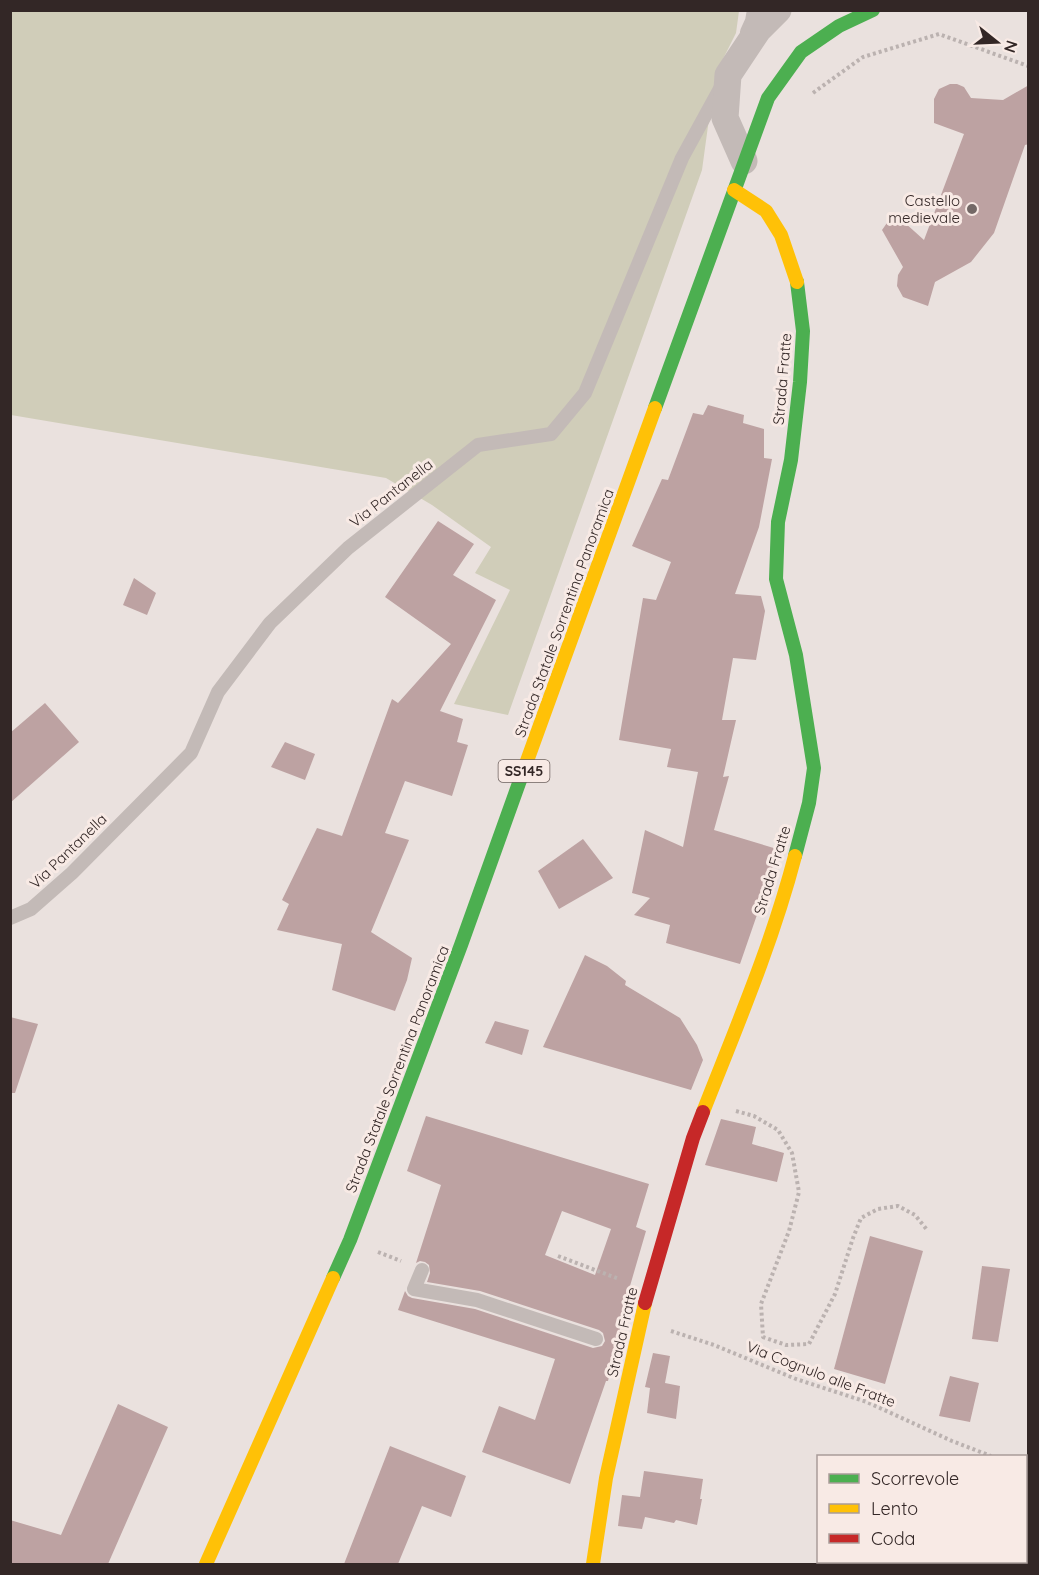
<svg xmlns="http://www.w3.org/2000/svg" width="1039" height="1575" font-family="Quicksand,sans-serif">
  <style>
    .green { fill: #d0cdb9 }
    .building { fill: #bda2a2; fill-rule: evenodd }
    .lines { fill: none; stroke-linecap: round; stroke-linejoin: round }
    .path { stroke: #bbb2b0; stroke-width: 4; stroke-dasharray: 3 3; stroke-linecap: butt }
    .lane { stroke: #c3bab7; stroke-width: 14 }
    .street { stroke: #c3bab7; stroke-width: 27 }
    .fast { stroke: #4caf50; stroke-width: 14 }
    .slow { stroke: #ffc107; stroke-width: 14 }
    .jam { stroke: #c62828; stroke-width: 14 }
    .poi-dot { fill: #736866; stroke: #f8eae5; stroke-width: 2 }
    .labels { text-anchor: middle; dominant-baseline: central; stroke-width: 6; stroke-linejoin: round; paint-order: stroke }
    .shield { fill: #f8eae5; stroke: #6e625f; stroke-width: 1.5 }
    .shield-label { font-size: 14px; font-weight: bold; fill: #332726 }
    .poi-label { font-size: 15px; fill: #332726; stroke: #f8eae5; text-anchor: end }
    .street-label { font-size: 15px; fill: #332726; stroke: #f8eae5 }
  </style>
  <rect width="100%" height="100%" fill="#eae1de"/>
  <path class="green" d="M10 11H739L736 33 720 65 708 126 702 170 508 715 454 704 510 590 475 573 491 547 432 505 386 478 11 415Z"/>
  <g class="building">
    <path d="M950 84H957L964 87 971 98 1003 100 1029 85V144L1025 145 994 233 971 262 935 282 928 306 903 297 897 286 898 275 903 267 882 230 894 213 924 240 964 134 934 123V99L939 89Z"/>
    <path d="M708 405 744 415 743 423 764 429V458L772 459 759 527 735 594 761 596 765 611 756 660 733 658 722 720H736L723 777 729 776 714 830 777 849 770 877 740 964 666 943 670 925 634 915 650 898 632 893 645 830 683 847 698 772 667 767 671 749 619 740 643 598 656 600 671 562 632 546 662 479 668 480 693 413 703 415Z"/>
    <path d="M438 521 474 544 453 575 496 600 440 711 463 719 457 742 468 745 452 796 405 781 385 833 409 840 371 932 412 958 407 980 395 1011 332 990 342 944 277 930 289 904 282 900 317 828 342 836 392 699 398 703 451 644 385 597Z"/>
    <path d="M134 578 156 593 147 615 123 605Z"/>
    <path d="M45 703 79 742 10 803V733Z"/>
    <path d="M285 742 315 754 305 780 271 767Z"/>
    <path d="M583 839 613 878 559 909 538 871Z"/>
    <path d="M585 955 607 966 626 981 625 985 680 1018 697 1045 703 1060 691 1090 543 1047Z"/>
    <path d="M10 1017 38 1024 15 1093H10Z"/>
    <path d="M495 1021 529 1030 522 1055 485 1043Z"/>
    <path d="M426 1116 649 1184 636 1227 646 1231 630 1286 608 1381H606L570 1484 482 1452 499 1406 535 1420 555 1359 398 1310 405 1291 408 1296 412 1298 475 1309 593 1348 602 1346 605 1341 603 1333 599 1330 480 1291 427 1282 430 1273 429 1265 425 1262 420 1261 416 1263 441 1185 407 1171ZM562 1211 611 1229 595 1275 545 1255Z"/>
    <path d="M721 1119 756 1127 752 1144 784 1153 777 1182 705 1165Z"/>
    <path d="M870 1236 923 1251 885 1384 834 1369Z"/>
    <path d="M982 1266 1010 1269 998 1342 972 1339Z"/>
    <path d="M653 1353 670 1356 665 1383 680 1386 676 1419 647 1413 650 1388 645 1387Z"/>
    <path d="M950 1376 979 1383 970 1422 939 1416Z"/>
    <path d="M118 1404 168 1427 108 1564H10V1520L61 1535Z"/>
    <path d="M390 1446 466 1476 451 1517 422 1506 398 1564H344Z"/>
    <path d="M644 1471 703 1479 700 1499H702L697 1525 676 1520 674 1523 645 1517 642 1529 618 1526 622 1495 640 1497Z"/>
  </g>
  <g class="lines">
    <g class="path">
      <path d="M813 93 863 57 939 34 1028 66"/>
      <path d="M736 1111 754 1116 778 1130 792 1153 799 1192 789 1231 761 1304 763 1337 786 1345 809 1344 835 1294 853 1238 861 1218 878 1209 898 1206 915 1215 928 1231"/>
      <path d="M378 1252 401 1261"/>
      <path d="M558 1256 619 1279"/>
      <path d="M671 1331 714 1345 796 1379 867 1402 952 1441 991 1456"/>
      <path d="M1026 1466 1028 1467"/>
    </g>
    <g class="lane">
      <path d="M747 32 752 21 754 10"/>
      <path d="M10 918 31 909 72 873 191 753 218 692 270 623 348 548 478 445 551 434 585 393 682 158 722 85"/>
      <path d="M422 1270 414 1289 477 1300 596 1339"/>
    </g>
    <path class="street" d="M744 161 725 118 728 75 758 30 778 10"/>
    <g class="fast">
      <path d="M655 408 768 98 801 52 839 26 873 10"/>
      <path d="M795 856 809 803 814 768 796 655 776 579 778 522 791 460 800 382 803 331 797 282"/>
      <path d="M333 1278 350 1240 461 945 523 772"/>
    </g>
    <g class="slow">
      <path d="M734 190 766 211 781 235 797 282"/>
      <path d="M523 772 655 408"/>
      <path d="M703 1112C736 1028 772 944 795 856"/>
      <path d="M206 1564 333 1278"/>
      <path d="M593 1564 606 1478 645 1303"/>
    </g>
    <path class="jam" d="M645 1303 693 1138 703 1112"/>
  </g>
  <circle class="poi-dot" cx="972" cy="209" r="6"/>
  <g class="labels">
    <rect class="shield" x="498.5" y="760" width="51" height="22" rx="4.5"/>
    <g class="shield-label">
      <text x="524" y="771">SS145</text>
    </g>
    <g class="poi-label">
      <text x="960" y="200">Castello<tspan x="960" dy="17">medievale</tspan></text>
    </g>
    <g class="street-label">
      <text transform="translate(782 379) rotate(-85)">Strada Fratte</text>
      <text transform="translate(391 493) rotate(-38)">Via Pantanella</text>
      <text transform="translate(564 613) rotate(-70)">Strada Statale Sorrentina Panoramica</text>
      <text transform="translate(68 851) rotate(-44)">Via Pantanella</text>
      <text transform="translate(772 870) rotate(-73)">Strada Fratte</text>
      <text transform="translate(397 1069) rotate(-69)">Strada Statale Sorrentina Panoramica</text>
      <text transform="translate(622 1332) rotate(-77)">Strada Fratte</text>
      <text transform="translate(821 1374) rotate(21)">Via Cognulo alle Fratte</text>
    </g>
  </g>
  <rect width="1039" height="1575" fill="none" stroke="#332726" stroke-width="24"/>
  <rect x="817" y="1455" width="210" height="108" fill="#f8eae5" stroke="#a99c99" stroke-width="1.5"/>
  <rect x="829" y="1474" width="30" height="9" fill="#4caf50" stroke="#a99c99" stroke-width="1.5"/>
  <text x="871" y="1485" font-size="18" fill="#332726">Scorrevole</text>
  <rect x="829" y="1504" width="30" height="9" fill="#ffc107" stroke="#a99c99" stroke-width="1.5"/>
  <text x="871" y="1515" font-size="18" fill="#332726">Lento</text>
  <rect x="829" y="1534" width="30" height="9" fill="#c62828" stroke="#a99c99" stroke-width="1.5"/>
  <text x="871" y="1545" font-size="18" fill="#332726">Coda</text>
  <g transform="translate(997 42) rotate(108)" stroke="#f8eae5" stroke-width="4.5" paint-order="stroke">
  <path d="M0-4.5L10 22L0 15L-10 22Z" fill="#332726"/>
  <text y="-9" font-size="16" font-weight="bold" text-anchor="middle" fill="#332726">N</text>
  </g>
</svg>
